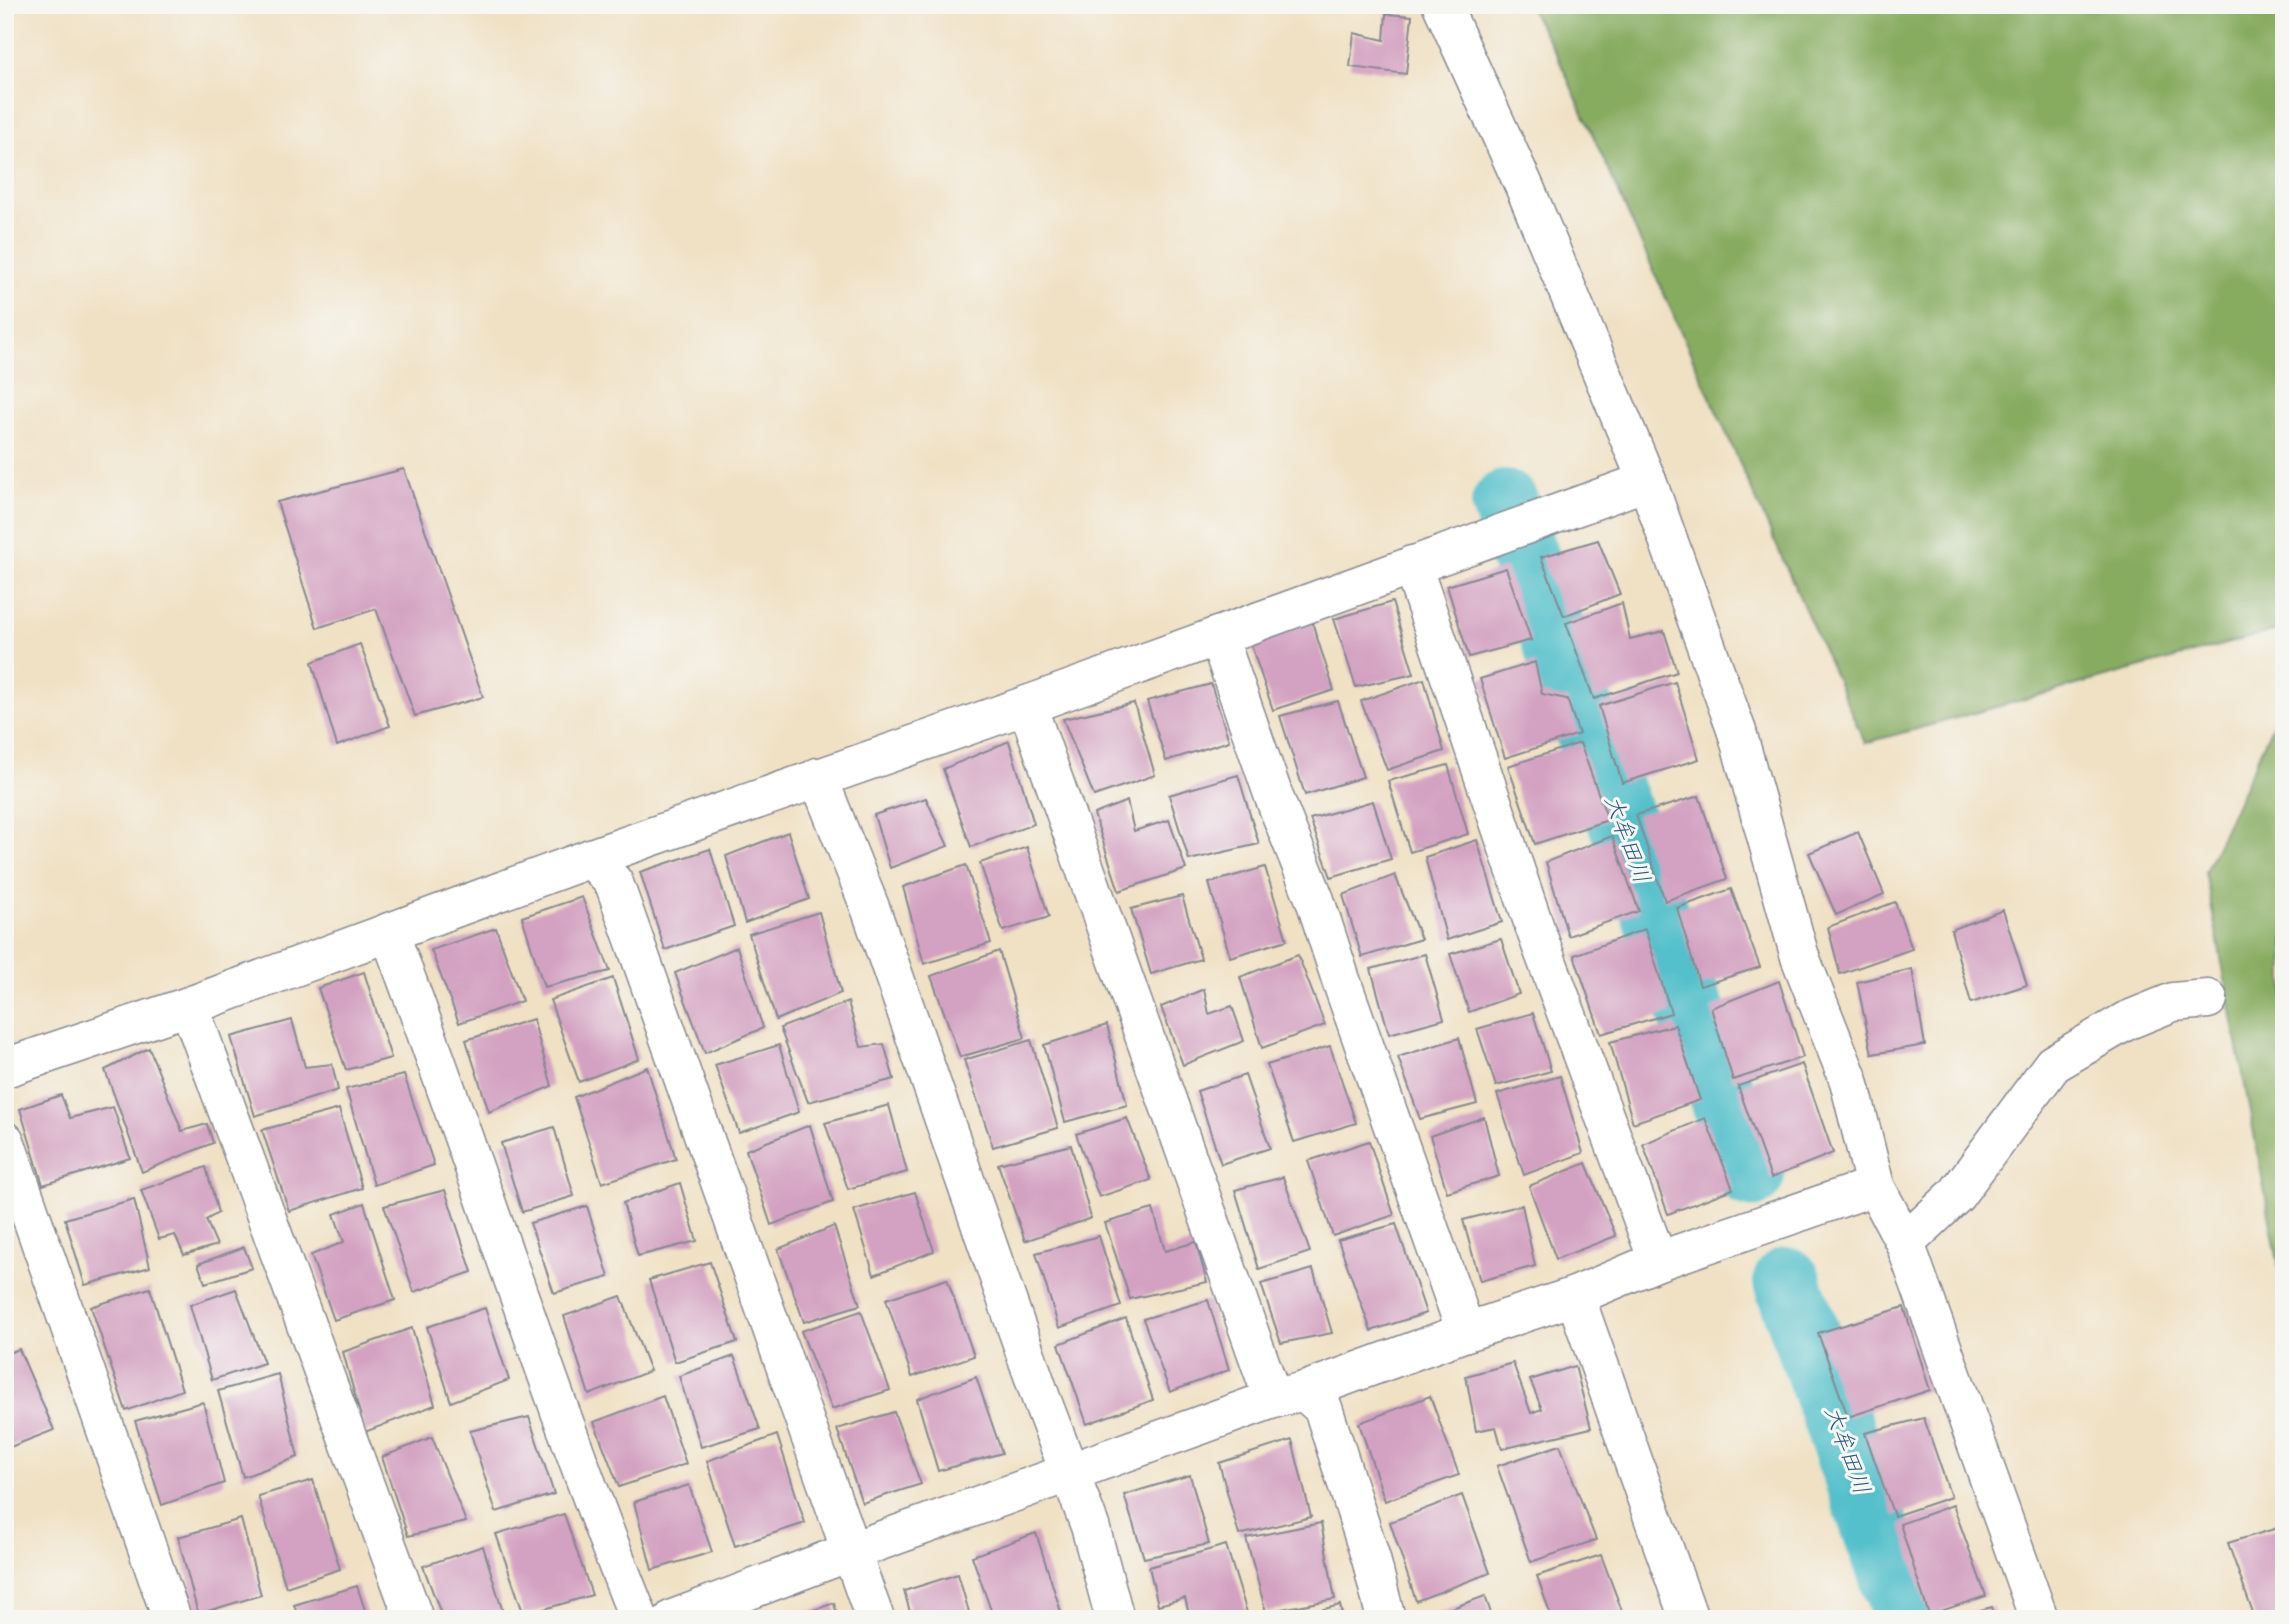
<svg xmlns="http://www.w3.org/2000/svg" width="2289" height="1624" font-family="'Shantell Sans','Klee One',sans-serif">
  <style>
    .forest { fill: #87ac60; stroke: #516e5f; stroke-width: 2 }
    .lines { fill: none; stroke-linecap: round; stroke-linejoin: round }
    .river { stroke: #52c0cb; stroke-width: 68 }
    .building { fill: #d3a1c1 }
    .minor-casing { stroke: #868891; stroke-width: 41 }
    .tertiary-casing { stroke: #868891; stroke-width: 41 }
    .minor { stroke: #fff; stroke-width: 38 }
    .tertiary { stroke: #fff; stroke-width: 38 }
    .labels { text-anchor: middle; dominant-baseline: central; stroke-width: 6; stroke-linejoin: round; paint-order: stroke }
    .water-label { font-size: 23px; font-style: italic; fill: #2c5a7f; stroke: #f6f6f2 }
  </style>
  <rect width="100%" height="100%" fill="#f6f6f2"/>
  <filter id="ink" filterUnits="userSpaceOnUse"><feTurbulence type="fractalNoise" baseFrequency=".0143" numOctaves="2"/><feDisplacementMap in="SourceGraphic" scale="14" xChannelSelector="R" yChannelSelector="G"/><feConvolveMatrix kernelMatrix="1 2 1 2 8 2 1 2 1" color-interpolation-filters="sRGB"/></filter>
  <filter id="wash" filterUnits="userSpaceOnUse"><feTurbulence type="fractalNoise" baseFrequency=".00686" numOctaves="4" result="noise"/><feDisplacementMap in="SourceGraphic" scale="28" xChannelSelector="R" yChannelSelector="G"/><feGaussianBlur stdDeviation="1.57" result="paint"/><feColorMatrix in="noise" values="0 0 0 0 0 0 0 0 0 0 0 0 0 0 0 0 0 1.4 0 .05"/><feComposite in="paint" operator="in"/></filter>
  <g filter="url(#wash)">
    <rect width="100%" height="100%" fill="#f0e1c4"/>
    <g class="forest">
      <path d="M1528 5H2284V628L1865 743 1557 55Z"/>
      <path d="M2284 700V1294L2205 872Z"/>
    </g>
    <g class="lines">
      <g class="river">
        <path d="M1505 504 1751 1174"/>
        <path d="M1787 1281 1908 1619"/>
      </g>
    </g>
    <g id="blocks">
      <g class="building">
        <path d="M1386 14 1412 16 1406 74 1350 67 1354 33 1384 40Z"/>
        <path d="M404 469 483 697 415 716 376 609 317 628 277 502Z"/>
        <path d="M1598 540 1620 594 1564 616 1541 557Z"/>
        <path d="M1506 568 1531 640 1469 657 1447 586Z"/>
        <path d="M1392 602 1414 674 1356 687 1334 619Z"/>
        <path d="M1622 603 1630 639 1664 631 1677 672 1594 699 1566 623Z"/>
        <path d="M1312 622 1334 690 1273 710 1250 642Z"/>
        <path d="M360 644 390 726 337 746 312 662Z"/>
        <path d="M1535 662 1542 694 1567 699 1579 734 1505 758 1480 679Z"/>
        <path d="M1424 679 1444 751 1387 770 1361 701Z"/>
        <path d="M1675 682 1699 759 1622 783 1599 706Z"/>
        <path d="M1211 684 1229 741 1166 761 1147 701Z"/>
        <path d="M1338 701 1363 777 1305 795 1280 716Z"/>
        <path d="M1134 703 1155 775 1094 796 1063 719Z"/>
        <path d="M1009 741 1034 824 971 847 943 769Z"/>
        <path d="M1580 743 1608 820 1535 844 1508 766Z"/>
        <path d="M1448 765 1468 834 1410 852 1388 781Z"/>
        <path d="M1238 775 1259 844 1189 860 1169 795Z"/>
        <path d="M1699 796 1727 879 1665 901 1636 815Z"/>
        <path d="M926 798 948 846 890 868 874 815Z"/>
        <path d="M1127 801 1134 831 1169 820 1186 869 1119 891 1094 814Z"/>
        <path d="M1373 801 1391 859 1331 877 1310 819Z"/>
        <path d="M788 832 809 899 745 923 726 856Z"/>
        <path d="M1858 832 1884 894 1836 915 1809 853Z"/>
        <path d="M1612 836 1639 911 1568 936 1546 862Z"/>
        <path d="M1477 840 1502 922 1447 940 1425 857Z"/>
        <path d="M1027 847 1049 917 1003 931 980 863Z"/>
        <path d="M710 849 734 926 665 950 640 872Z"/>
        <path d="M966 865 991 943 924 964 903 887Z"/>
        <path d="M1265 867 1287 940 1230 957 1209 883Z"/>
        <path d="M1395 875 1421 939 1362 957 1343 895Z"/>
        <path d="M1731 889 1760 967 1700 986 1677 908Z"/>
        <path d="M1182 896 1201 959 1151 974 1131 909Z"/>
        <path d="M582 897 610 971 544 987 522 917Z"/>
        <path d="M1895 902 1912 949 1840 974 1828 927Z"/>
        <path d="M2003 910 2027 985 1971 1003 1951 930Z"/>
        <path d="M819 912 841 993 776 1020 749 934Z"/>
        <path d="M496 928 522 1001 459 1023 431 950Z"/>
        <path d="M1645 929 1671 1013 1601 1034 1574 955Z"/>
        <path d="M1501 939 1519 994 1469 1012 1450 954Z"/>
        <path d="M737 947 763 1028 705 1053 675 973Z"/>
        <path d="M999 951 1025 1038 960 1057 931 976Z"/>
        <path d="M1425 954 1444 1019 1389 1034 1371 969Z"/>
        <path d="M1298 955 1325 1025 1262 1048 1240 977Z"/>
        <path d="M1912 969 1925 1045 1872 1054 1857 982Z"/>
        <path d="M364 972 391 1058 346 1070 318 988Z"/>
        <path d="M613 978 639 1059 579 1082 550 1000Z"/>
        <path d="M1779 981 1803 1057 1733 1080 1711 1008Z"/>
        <path d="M1204 989 1209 1014 1232 1006 1244 1041 1183 1065 1161 1007Z"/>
        <path d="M848 1002 861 1047 884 1044 894 1079 808 1102 780 1028Z"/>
        <path d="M1533 1013 1551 1071 1496 1086 1477 1029Z"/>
        <path d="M533 1019 552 1086 489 1112 466 1040Z"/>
        <path d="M292 1020 305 1067 332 1064 338 1090 255 1116 231 1037Z"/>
        <path d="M1107 1025 1127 1105 1065 1122 1044 1045Z"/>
        <path d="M1675 1025 1700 1100 1633 1123 1610 1042Z"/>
        <path d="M1459 1038 1477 1104 1420 1119 1398 1057Z"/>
        <path d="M1031 1040 1058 1128 993 1147 964 1060Z"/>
        <path d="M779 1045 799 1112 739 1133 715 1065Z"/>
        <path d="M1330 1046 1356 1123 1294 1142 1267 1065Z"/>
        <path d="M149 1048 182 1131 207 1124 213 1143 142 1172 105 1070Z"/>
        <path d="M1802 1064 1833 1153 1771 1178 1738 1086Z"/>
        <path d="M647 1067 676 1159 602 1183 574 1097Z"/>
        <path d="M404 1075 434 1165 374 1185 346 1089Z"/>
        <path d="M1245 1075 1270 1148 1221 1164 1197 1091Z"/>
        <path d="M1560 1076 1583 1153 1524 1175 1497 1094Z"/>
        <path d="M61 1095 70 1118 113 1107 130 1158 43 1185 20 1109Z"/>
        <path d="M889 1105 907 1172 848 1189 825 1123Z"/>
        <path d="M339 1109 362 1188 289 1211 262 1130Z"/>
        <path d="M1484 1117 1499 1176 1447 1192 1430 1136Z"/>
        <path d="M1127 1118 1151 1180 1099 1197 1076 1134Z"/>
        <path d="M1705 1118 1733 1189 1668 1214 1643 1144Z"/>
        <path d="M810 1125 833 1202 771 1225 746 1150Z"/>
        <path d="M554 1127 574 1196 522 1212 501 1143Z"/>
        <path d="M1369 1141 1394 1215 1333 1236 1308 1161Z"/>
        <path d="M1071 1145 1091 1218 1025 1241 998 1164Z"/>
        <path d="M1586 1163 1616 1236 1556 1259 1529 1186Z"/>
        <path d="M206 1167 218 1213 206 1220 217 1245 184 1255 175 1235 159 1239 141 1190Z"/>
        <path d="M1283 1177 1310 1252 1259 1269 1235 1190Z"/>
        <path d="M680 1183 697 1241 638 1256 623 1203Z"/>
        <path d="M445 1190 472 1272 414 1292 384 1206Z"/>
        <path d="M915 1192 934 1251 874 1275 854 1210Z"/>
        <path d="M134 1199 150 1267 85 1285 65 1219Z"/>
        <path d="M364 1203 395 1300 334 1320 311 1255 344 1242 334 1214Z"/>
        <path d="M1522 1205 1535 1266 1480 1281 1463 1220Z"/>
        <path d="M587 1206 609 1277 554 1293 530 1223Z"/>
        <path d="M1153 1209 1165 1251 1196 1242 1207 1282 1130 1299 1105 1223Z"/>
        <path d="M1396 1224 1426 1313 1371 1331 1338 1240Z"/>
        <path d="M834 1226 860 1305 804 1322 778 1249Z"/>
        <path d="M1099 1236 1121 1306 1059 1328 1036 1253Z"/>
        <path d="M244 1247 252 1268 205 1283 198 1264Z"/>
        <path d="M710 1262 737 1342 675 1362 649 1280Z"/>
        <path d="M1313 1269 1332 1333 1281 1343 1261 1284Z"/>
        <path d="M947 1279 974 1356 912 1377 886 1299Z"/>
        <path d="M150 1288 182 1390 126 1411 91 1307Z"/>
        <path d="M236 1289 264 1363 212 1380 190 1305Z"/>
        <path d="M621 1296 650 1371 589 1395 564 1316Z"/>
        <path d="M1208 1300 1229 1370 1170 1392 1143 1319Z"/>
        <path d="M1904 1307 1930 1390 1848 1417 1818 1333Z"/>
        <path d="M485 1308 509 1380 451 1402 427 1327Z"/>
        <path d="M861 1311 890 1390 832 1409 801 1331Z"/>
        <path d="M1126 1318 1153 1400 1087 1424 1059 1344Z"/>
        <path d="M412 1328 435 1405 365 1432 343 1352Z"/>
        <path d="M19 1349 54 1430 5 1449V1354Z"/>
        <path d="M734 1356 760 1429 701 1447 679 1376Z"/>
        <path d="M1513 1363 1531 1413 1542 1409 1530 1380 1575 1366 1591 1428 1502 1449 1496 1427 1476 1431 1466 1376Z"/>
        <path d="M278 1374 298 1457 243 1477 218 1391Z"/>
        <path d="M976 1377 1002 1453 938 1471 917 1399Z"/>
        <path d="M663 1396 686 1464 619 1487 594 1422Z"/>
        <path d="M1430 1396 1459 1475 1385 1501 1359 1423Z"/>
        <path d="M203 1402 224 1483 162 1505 135 1421Z"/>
        <path d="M894 1412 921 1484 862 1503 837 1429Z"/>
        <path d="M529 1417 554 1494 496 1512 470 1431Z"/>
        <path d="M1924 1418 1951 1497 1894 1516 1865 1433Z"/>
        <path d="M777 1435 805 1523 735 1546 707 1461Z"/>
        <path d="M432 1437 466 1522 408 1536 382 1457Z"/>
        <path d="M1292 1440 1311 1517 1239 1535 1219 1463Z"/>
        <path d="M1560 1445 1596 1540 1531 1562 1497 1466Z"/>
        <path d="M1190 1475 1209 1544 1144 1558 1124 1495Z"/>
        <path d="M313 1480 340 1569 286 1587 258 1496Z"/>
        <path d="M689 1485 712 1552 652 1570 634 1502Z"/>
        <path d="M1462 1495 1490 1573 1416 1601 1390 1522Z"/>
        <path d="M1953 1505 1986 1596 1929 1615 1900 1524Z"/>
        <path d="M564 1514 592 1595 524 1615 496 1534Z"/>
        <path d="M241 1519 261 1595 198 1614 178 1537Z"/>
        <path d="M1321 1523 1335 1599 1266 1612 1246 1538Z"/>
        <path d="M2284 1526V1619H2255L2228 1543Z"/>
        <path d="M1036 1533 1062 1615 1052 1619H994L972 1556Z"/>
        <path d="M1226 1545 1249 1619H1190L1185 1598 1158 1605 1149 1567Z"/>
        <path d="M483 1546 505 1619H443L423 1566Z"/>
        <path d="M1601 1555 1625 1619H1552L1537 1576Z"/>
        <path d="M958 1574 971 1619H912L904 1591Z"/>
        <path d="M357 1586 368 1619H299L294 1605Z"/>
        <path d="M1485 1596 1493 1619H1425V1618Z"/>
        <path d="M834 1603 838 1619H790V1618Z"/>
        <path d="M1340 1605 1343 1619H1288V1618Z"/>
        <path d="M1992 1607 1996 1619H1950V1618Z"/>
      </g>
    </g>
  </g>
  <g filter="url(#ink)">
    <use href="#blocks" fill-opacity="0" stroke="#868891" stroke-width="2"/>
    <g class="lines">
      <defs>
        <g id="minor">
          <path d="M1412 565 1537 934 1658 1261"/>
          <path d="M1218 636 1274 797 1315 900 1341 980 1466 1332"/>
          <path d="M1027 705 1273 1399 1304 1391 1466 1332 1575 1296 1658 1261 1875 1186"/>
          <path d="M1737 732 1800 957 1849 1081 1875 1186 1905 1243 2039 1619"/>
          <path d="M818 777 871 910 1041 1398 1090 1526 1115 1619"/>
          <path d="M591 858 614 883 875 1619"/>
          <path d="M389 932C475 1160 548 1393 639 1619"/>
          <path d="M189 1006 414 1619"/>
          <path d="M5 1068 189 1006 591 858 1027 705 1647 481"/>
          <path d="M5 1141 172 1619"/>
          <path d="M1905 1243 1956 1195 2053 1064 2126 1021 2173 1002 2208 999"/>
          <path d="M1575 1296 1689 1619"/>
          <path d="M1304 1391 1323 1408 1371 1559 1386 1619"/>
          <path d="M673 1619 852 1551 1273 1399"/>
        </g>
        <path id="tertiary" d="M1442 5 1525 188 1647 481 1737 732"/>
      </defs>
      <use href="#minor" class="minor-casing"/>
      <use href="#tertiary" class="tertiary-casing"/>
      <use href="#minor" class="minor"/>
      <use href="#tertiary" class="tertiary"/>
    </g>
  </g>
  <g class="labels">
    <g class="water-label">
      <text transform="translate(1628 839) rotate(70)">大牟田川</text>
      <text transform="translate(1848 1450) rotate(70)">大牟田川</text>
    </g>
  </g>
  <rect width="2289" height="1624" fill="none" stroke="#f6f6f2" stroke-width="28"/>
</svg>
